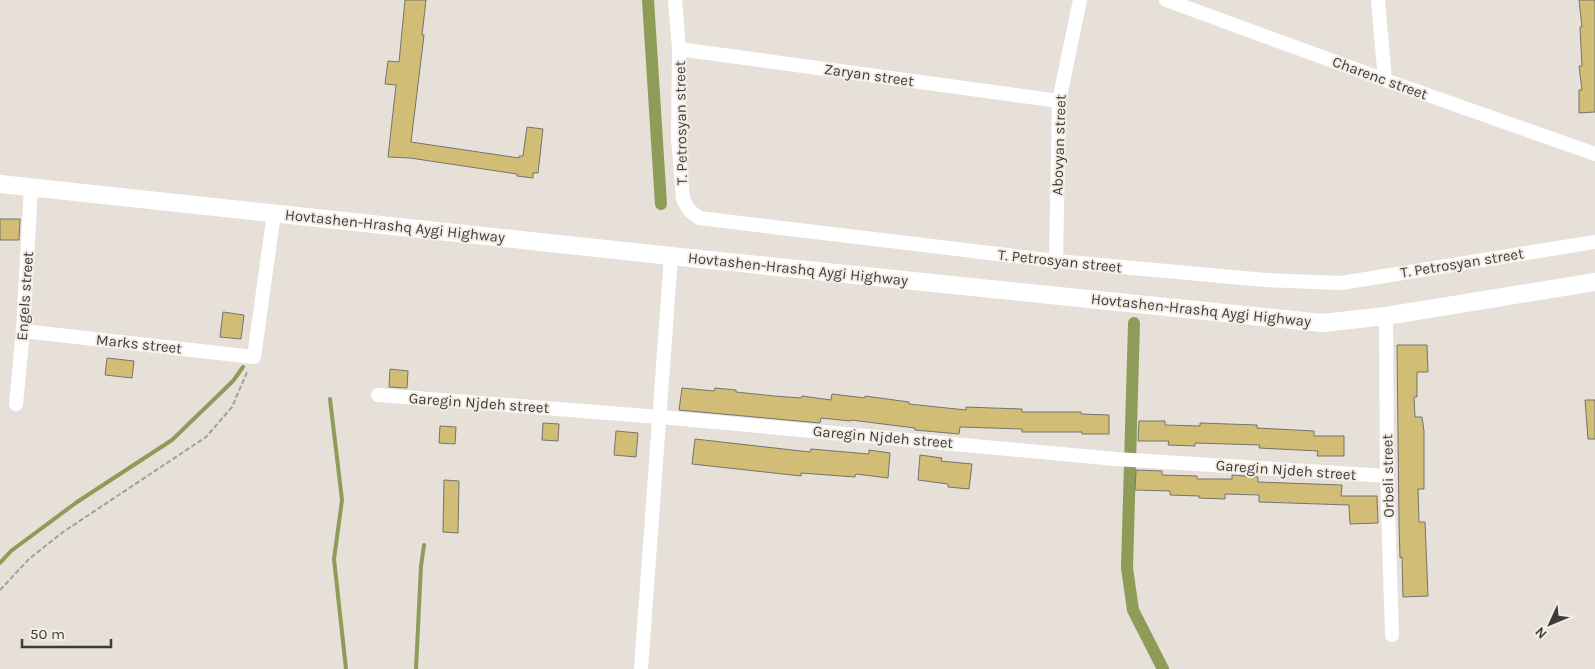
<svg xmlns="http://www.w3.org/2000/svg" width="1595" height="669" font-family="Karla,sans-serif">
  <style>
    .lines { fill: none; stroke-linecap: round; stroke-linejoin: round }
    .stream { stroke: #8e9c57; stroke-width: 4 }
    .canal { stroke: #8e9c57; stroke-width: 12 }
    .building { fill: #d1bd75; stroke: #75746d }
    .path { stroke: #a39e99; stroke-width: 2; stroke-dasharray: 5 2.5; stroke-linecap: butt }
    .minor { stroke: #fff; stroke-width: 14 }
    .tertiary { stroke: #fff; stroke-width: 18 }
    .labels { text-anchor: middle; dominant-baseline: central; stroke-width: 4; stroke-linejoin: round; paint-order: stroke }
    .street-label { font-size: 15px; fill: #3e3c3a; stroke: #f3ede6 }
  </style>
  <rect width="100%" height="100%" fill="#e6e0d9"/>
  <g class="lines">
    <g class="stream">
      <path d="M330 399 342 500 334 559 346 669"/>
      <path d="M0 563 11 551 77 502 172 440 233 381 243 367"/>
      <path d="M416 669 421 566 424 545"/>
    </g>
    <g class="canal">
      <path d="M648 0 661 204"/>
      <path d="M1134 323 1127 568 1133 610 1163 669"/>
    </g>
  </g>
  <g class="building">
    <path d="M405 0H426L422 35H424L411 142 519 158V156H523L527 127 543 129 538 173H533V178L517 176V174L410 158 388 157 396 85 385 84 388 61 399 62Z"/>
    <path d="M1579 0H1595V112L1579 113V90H1582L1579 66H1582L1580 27H1582Z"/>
    <path d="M0 219H20L19 240H0Z"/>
    <path d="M223 312 244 315 241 339 220 337Z"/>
    <path d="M1397 345H1427L1428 372H1417V397H1414L1415 417H1422L1424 431V489H1418L1419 522H1425L1428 596 1403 597 1402 557 1400 558 1399 523Z"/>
    <path d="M107 358 134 361 132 378 105 375Z"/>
    <path d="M390 369 408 371 407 388 389 387Z"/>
    <path d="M682 388 714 391 715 388 736 390V392L774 396 801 398 802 396 831 400 832 394 865 398V396L909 402V404L966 410V407L992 408 1022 409V412H1081V414L1109 415V434H1082V432H1022V429L960 427 959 434 915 430V428L851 420V421L821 418 820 423 679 410Z"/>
    <path d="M1585 400H1595V439H1588Z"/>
    <path d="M1139 421H1165V425L1200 426V423L1257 425V428L1314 431V436H1344V456H1317L1318 451 1259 448 1260 445 1195 443V446L1168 445 1169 441H1138Z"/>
    <path d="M543 423 559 424 558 441 542 440Z"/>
    <path d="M440 426 456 427 455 444 439 443Z"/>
    <path d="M616 431 638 433 636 457 614 455Z"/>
    <path d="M695 439 810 452 811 449 869 454V450L890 453 888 478 856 474 855 477 801 473V476L692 464Z"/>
    <path d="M920 455 942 458 941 461 972 464 969 489 948 487V484L918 480Z"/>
    <path d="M1136 470 1162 471V475L1197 476V479H1232V475L1258 477V482L1342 485 1341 496H1377L1378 523 1350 524 1349 505 1259 502V495L1225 494V499L1199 498V496L1170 495V491L1135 490Z"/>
    <path d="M444 480 459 481 458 533 443 532Z"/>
  </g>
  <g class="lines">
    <path class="path" d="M0 590 29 559 63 532 206 437 232 407 248 370"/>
    <g class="minor">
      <path d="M675 0 679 49 678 139 683 199 689 210 699 218 1056 261 1265 280 1341 283 1595 242"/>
      <path d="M1166 0 1385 80 1595 154"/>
      <path d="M1378 0 1385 80"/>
      <path d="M679 49 1059 101"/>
      <path d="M1056 261 1059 101 1080 0"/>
      <path d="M1386 316 1387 476 1392 635"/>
      <path d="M23 331 254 357 274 213"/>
      <path d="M378 395 660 417 1116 459 1387 476"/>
      <path d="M16 404 23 331 31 188"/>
      <path d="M641 669 671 256"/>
    </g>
    <path class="tertiary" d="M0 184 671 256 1322 323 1386 316 1595 282"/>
  </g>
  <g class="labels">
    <g class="street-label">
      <text transform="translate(869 75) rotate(8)">Zaryan street</text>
      <text transform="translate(1380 78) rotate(20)">Charenc street</text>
      <text transform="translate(681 123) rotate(-91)">T. Petrosyan street</text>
      <text transform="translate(1059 145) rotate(-88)">Abovyan street</text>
      <text transform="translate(395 226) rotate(6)">Hovtashen-Hrashq Aygi Highway</text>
      <text transform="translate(1060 261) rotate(6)">T. Petrosyan street</text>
      <text transform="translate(1462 263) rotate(-9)">T. Petrosyan street</text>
      <text transform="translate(798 269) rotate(6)">Hovtashen-Hrashq Aygi Highway</text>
      <text transform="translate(25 296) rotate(-86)">Engels street</text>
      <text transform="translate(1201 310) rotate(6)">Hovtashen-Hrashq Aygi Highway</text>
      <text transform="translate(139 344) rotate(6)">Marks street</text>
      <text transform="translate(479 403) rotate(4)">Garegin Njdeh street</text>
      <text transform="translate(883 437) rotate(5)">Garegin Njdeh street</text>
      <text transform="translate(1286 470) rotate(4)">Garegin Njdeh street</text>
      <text transform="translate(1388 476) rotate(-91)">Orbeli street</text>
    </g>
  </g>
  <g transform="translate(1550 624) rotate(226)" stroke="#f3ede6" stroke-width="4" paint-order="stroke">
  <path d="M0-4L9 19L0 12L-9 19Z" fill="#3e3c3a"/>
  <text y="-8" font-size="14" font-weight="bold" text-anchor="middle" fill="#3e3c3a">N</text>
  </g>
  <path d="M22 639v8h89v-8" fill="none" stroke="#3e3c3a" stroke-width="2.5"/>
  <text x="30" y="639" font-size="15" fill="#3e3c3a" stroke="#f3ede6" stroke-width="4" paint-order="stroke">50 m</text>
</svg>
